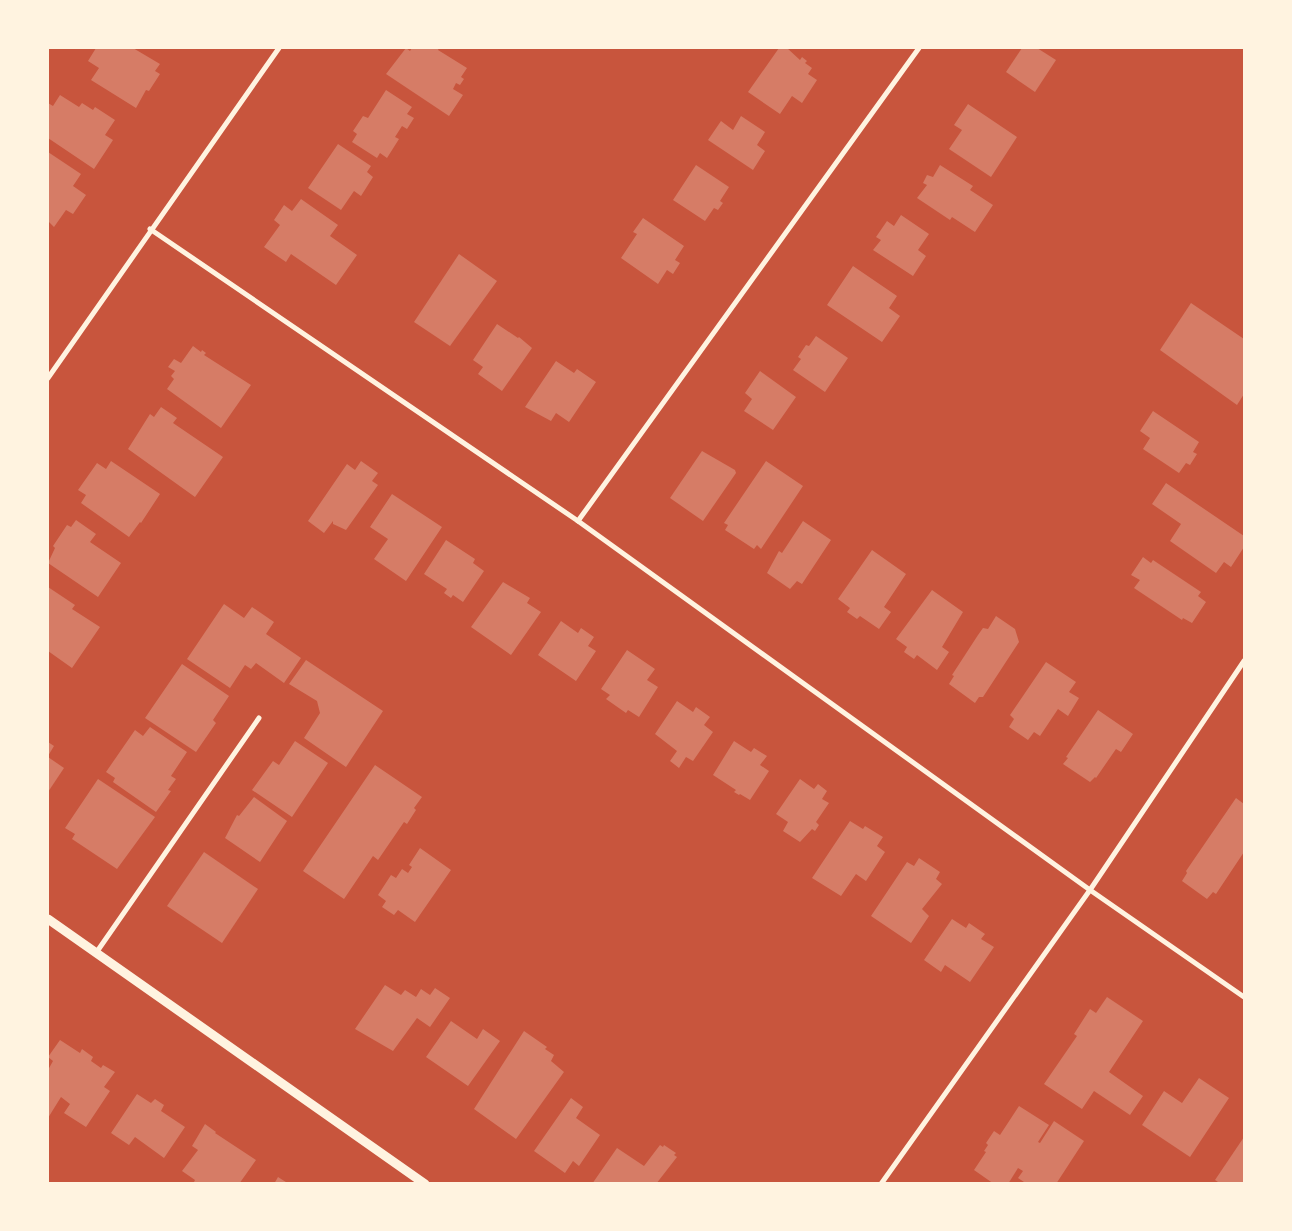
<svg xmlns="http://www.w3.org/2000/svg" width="1292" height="1231" font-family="Montserrat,sans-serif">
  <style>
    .building { fill: #d67c66 }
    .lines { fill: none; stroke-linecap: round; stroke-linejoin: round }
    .minor { stroke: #fff3e0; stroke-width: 5 }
    .tertiary { stroke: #fff3e0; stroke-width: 9 }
  </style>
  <rect width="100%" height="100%" fill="#c8553d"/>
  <g class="building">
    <path d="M96 48H133L160 64 155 71 160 74 149 91 146 90 136 108 91 80 99 68 88 61Z"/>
    <path d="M406 48 410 51 412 48H439L438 50 467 68 461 77 464 79 460 85 456 83 453 89 463 95 449 116 386 74Z"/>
    <path d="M779 48H787L800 60 802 57 807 61 805 63 812 68 808 74 817 80 802 103 792 96 780 114 748 92Z"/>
    <path d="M1022 48H1037L1056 60 1035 92 1006 72Z"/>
    <path d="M386 90 412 107 407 114 414 118 407 129 402 126 395 137 399 139 387 158 380 153 377 158 352 142 357 134 353 131 363 116 368 118Z"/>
    <path d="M60 95 79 107 82 103 93 110 95 107 115 120 105 135 113 140 94 169 48 138V103L53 106Z"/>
    <path d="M968 104 1017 137 991 177 949 149 962 130 954 125Z"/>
    <path d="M741 116 765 132 757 145 765 151 753 170 708 140 721 121 733 130Z"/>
    <path d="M338 144 371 166 367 172 373 177 361 196 354 191 341 210 308 188Z"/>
    <path d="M48 152 81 174 73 186 86 195 73 214 66 210 54 227 48 221Z"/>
    <path d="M696 165 729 187 720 201 723 203 718 210 714 208 705 221 673 200Z"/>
    <path d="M940 165 973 186 970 190 993 205 975 232 952 217 950 220 917 198 927 185 923 183 927 175 933 177Z"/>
    <path d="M301 199 338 225 330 236 357 255 336 285 291 254 286 262 264 247 280 225 274 220 284 205 292 211Z"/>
    <path d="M901 215 929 234 918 250 926 256 913 276 873 250 881 240 876 237 887 221 894 226Z"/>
    <path d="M643 218 684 246 675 260 680 263 673 274 667 270 658 284 621 258 637 234 633 232Z"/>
    <path d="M459 254 497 281 450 346 414 322Z"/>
    <path d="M853 266 897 296 889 308 900 316 882 342 827 305Z"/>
    <path d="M1191 303 1244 339V394L1237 405 1160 350Z"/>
    <path d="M497 324 518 338 519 337 532 348 502 391 478 374 483 367 473 360Z"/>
    <path d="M816 336 848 358 825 392 793 370 801 359 798 357 806 345 809 346Z"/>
    <path d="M193 346 201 352 202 350 206 353 204 355 251 385 221 428 167 389 174 379 171 376 175 371 168 367 174 359 181 363Z"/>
    <path d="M556 361 574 373 577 369 596 382 569 422 556 413 551 421 525 407Z"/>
    <path d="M760 371 796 397 773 430 744 411 752 399 745 393Z"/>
    <path d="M161 407 177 418 173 423 223 457 195 497 128 449 150 414 154 417Z"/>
    <path d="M1153 411 1199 442 1193 452 1197 454 1190 465 1186 463 1179 473 1143 449 1150 438 1140 431Z"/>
    <path d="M702 451 735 470 736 473 703 521 670 498Z"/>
    <path d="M111 461 160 494 141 523 140 522 129 537 81 503 86 495 78 490 97 463 106 469Z"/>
    <path d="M361 461 378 473 372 481 378 485 346 530 333 524V521L324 533 308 521 347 464 355 470Z"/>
    <path d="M766 461 803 486 761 549 757 545 754 549 725 530 728 525 724 523Z"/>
    <path d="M1166 483 1244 536V547L1231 567 1224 562 1216 573 1170 541 1181 524 1152 504Z"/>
    <path d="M392 494 442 527 406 581 374 559 388 539 370 527Z"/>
    <path d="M76 520 96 534 90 542 121 563 98 597 48 563 55 548 53 546 67 525 71 527Z"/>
    <path d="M803 521 831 540 802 584 797 581 790 589 767 573 779 551 782 553Z"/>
    <path d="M446 540 475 559 473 563 484 571 463 602 453 595 451 598 444 593 447 589 424 574Z"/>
    <path d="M872 550 906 574 884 607 891 612 879 629 860 616 857 619 847 612 850 608 838 599Z"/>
    <path d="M1143 557 1151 563 1153 560 1201 592 1198 596 1206 602 1192 623 1183 618 1182 620 1134 588 1140 580 1131 575Z"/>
    <path d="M503 582 530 598 527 603 541 612 511 655 471 627Z"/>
    <path d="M48 587 75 605 72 609 100 627 72 668 48 651Z"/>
    <path d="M932 590 963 612 942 647 949 652 937 670 917 655 914 659 904 652 907 647 896 639Z"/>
    <path d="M224 604 244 618 252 607 274 622 266 634 301 658 284 683 256 663 251 669 245 665 230 688 187 659Z"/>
    <path d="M996 616 1015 629 1019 642 983 697H979L975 703 949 684 954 676 952 675 978 635 983 628 988 629Z"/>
    <path d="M561 621 578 633 581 628 594 637 588 646 596 651 576 681 538 655Z"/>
    <path d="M627 650 655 669 647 680 658 687 639 717 628 710 626 713 606 699 610 695 601 689Z"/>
    <path d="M306 660 383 711 346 767 304 738 320 713 317 701 289 684Z"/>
    <path d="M1046 662 1076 682 1069 692 1079 698 1068 716 1058 709 1040 736 1034 732 1028 740 1009 727 1014 719 1010 715Z"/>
    <path d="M182 664 229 696 213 720 216 723 196 752 145 718Z"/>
    <path d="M677 701 693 712 696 707 710 717 704 725 713 732 693 761 686 757 679 768 670 761 677 751 655 734Z"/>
    <path d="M1098 710 1133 734 1121 752 1116 749 1096 778 1095 777 1090 782 1063 764 1068 758 1066 757Z"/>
    <path d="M150 727 187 752 171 776 176 779 168 790 171 791 156 812 113 782 115 778 106 772 135 730 143 736Z"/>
    <path d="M295 741 328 763 292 817 252 790 273 761 279 765Z"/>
    <path d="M734 741 751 752 754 748 767 756 760 765 769 771 750 800 740 794 739 795 734 792 736 790 713 775Z"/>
    <path d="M48 742 54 746 48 756Z"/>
    <path d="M48 757 64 768 48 792Z"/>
    <path d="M375 765 422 797 414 808 416 810 407 824 404 822 378 860 373 856 344 899 303 871Z"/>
    <path d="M98 779 155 817 117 869 72 839 75 834 65 828Z"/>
    <path d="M800 779 814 789 818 784 827 791 822 799 829 803 816 822 819 825 815 831 812 829 800 842 783 831 788 822 776 814Z"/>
    <path d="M254 797 287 821 260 862 225 838 237 815 239 816Z"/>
    <path d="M1236 798 1244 804V852L1216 894 1213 892 1207 899 1182 881 1187 873 1186 871Z"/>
    <path d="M850 821 863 829 865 826 883 837 877 846 885 852 866 881 856 874 841 896 812 878Z"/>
    <path d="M420 848 451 870 415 922 398 910 394 915 382 907 386 901 378 895 391 875 396 878 402 869 408 873 412 867 409 865Z"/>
    <path d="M204 852 258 889 222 943 167 906Z"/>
    <path d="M919 858 940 872 936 879 942 884 922 909 929 916 911 943 871 916 907 862 914 866Z"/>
    <path d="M952 919 966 928 969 923 985 934 981 939 994 947 970 982 945 965 941 972 924 960Z"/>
    <path d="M385 985 401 995 405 990 416 997 421 989 430 995 435 988 450 998 430 1027 417 1018 393 1051 355 1029Z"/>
    <path d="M1107 997 1143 1021 1109 1072 1143 1096 1130 1115 1094 1091 1082 1109 1044 1084 1077 1036 1074 1034 1090 1009 1096 1013Z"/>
    <path d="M451 1021 477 1039 483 1029 500 1041 468 1086 426 1057Z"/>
    <path d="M524 1031 547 1047 545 1049 554 1055 551 1061 564 1072 516 1139 474 1109Z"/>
    <path d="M60 1040 80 1053 82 1049 93 1057 91 1061 101 1068 103 1065 115 1072 104 1087 110 1091 86 1127 64 1113 70 1104 61 1097 48 1118V1070L53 1061 48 1057Z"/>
    <path d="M1199 1078 1229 1098 1190 1157 1142 1125 1164 1091 1182 1103Z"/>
    <path d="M137 1094 151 1103 155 1099 164 1105 161 1111 185 1127 164 1158 135 1137 129 1145 111 1133Z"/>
    <path d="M571 1098 583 1107 576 1118 600 1135 579 1166 573 1161 565 1173 534 1151Z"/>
    <path d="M1019 1106 1049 1125 1038 1142 1040 1143 1054 1121 1084 1141 1056 1184H1027L1018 1178 1023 1171 1018 1168 1008 1184H994L974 1170 986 1152 984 1151 988 1145 986 1143 994 1131 1000 1135Z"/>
    <path d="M205 1124 216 1132 215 1133 256 1160 239 1184H193L195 1180 182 1171 198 1150 192 1146Z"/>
    <path d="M1244 1137V1184H1221L1215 1180Z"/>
    <path d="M660 1145 663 1147 664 1145 676 1153 674 1155 677 1157 656 1184H592L617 1148 644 1166Z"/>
    <path d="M278 1177 289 1184H274Z"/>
  </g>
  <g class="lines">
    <g class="minor">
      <path d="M150 229 578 521 1090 890 1244 997"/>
      <path d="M48 378 279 48"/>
      <path d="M578 521 919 48"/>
      <path d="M96 953 259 718"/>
      <path d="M881 1184 1090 890 1244 661"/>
    </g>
    <path class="tertiary" d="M48 919 425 1184"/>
  </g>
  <rect width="1292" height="1231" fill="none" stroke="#fff3e0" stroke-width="98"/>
</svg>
